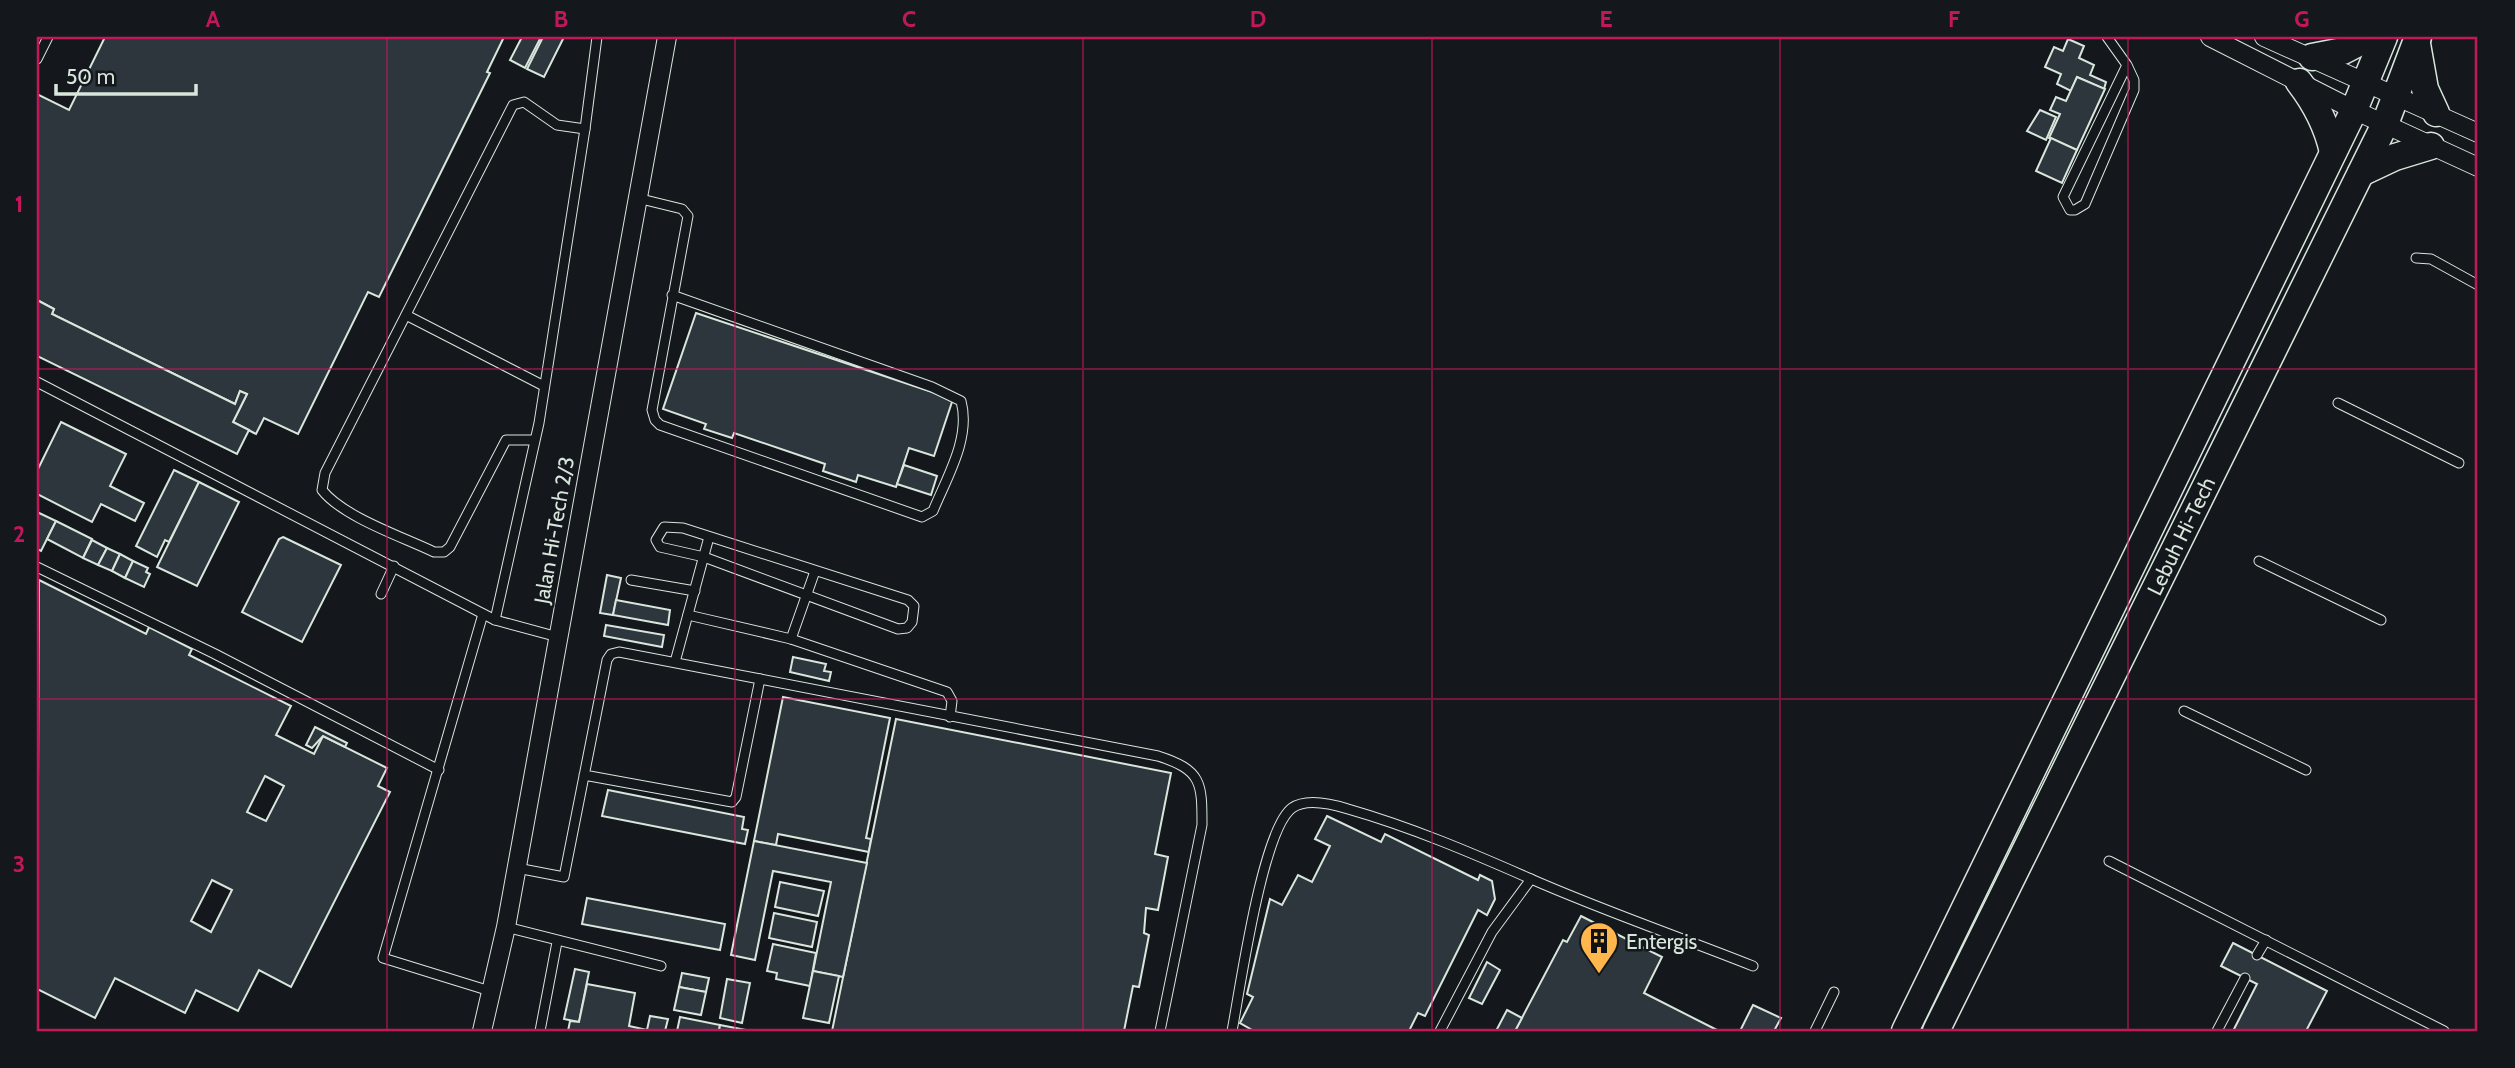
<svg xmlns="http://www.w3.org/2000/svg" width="2515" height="1068" font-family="Cabin,sans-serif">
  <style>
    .building { fill: #2c363c; stroke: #d8e6dc; stroke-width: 2; fill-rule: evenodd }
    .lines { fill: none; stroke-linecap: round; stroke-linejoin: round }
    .service-casing { stroke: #d8e6dc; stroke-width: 11 }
    .minor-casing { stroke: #d8e6dc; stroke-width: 20 }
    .primary-casing { stroke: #d8e6dc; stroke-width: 29 }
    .service { stroke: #14181c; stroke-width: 9 }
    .minor { stroke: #14181c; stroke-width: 18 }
    .primary { stroke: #14181c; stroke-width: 26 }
    .grid { fill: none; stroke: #c2185b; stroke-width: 2; stroke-opacity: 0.55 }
    .labels { text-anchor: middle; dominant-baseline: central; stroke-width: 5; stroke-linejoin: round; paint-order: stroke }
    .street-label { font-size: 21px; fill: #d8e6dc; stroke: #14181c }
    .poi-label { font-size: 21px; fill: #d8e6dc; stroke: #14181c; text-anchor: start }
    .neatline { fill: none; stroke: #c2185b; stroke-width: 2.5 }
    .grid-label { font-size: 23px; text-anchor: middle; font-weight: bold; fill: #c2185b }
  </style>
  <rect width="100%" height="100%" fill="#14181c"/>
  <g class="building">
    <path d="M105 37H504L487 72 490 73 379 297 368 292 298 434 264 418 256 434 233 422 247 394 240 391 235 404 52 314 54 309 37 300V94L69 110Z"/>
    <path d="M522 37H541L525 68 510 60Z"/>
    <path d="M543 37H564L544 77 527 69Z"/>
    <path d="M2068 39 2084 46 2079 58 2094 65 2090 75 2106 82 2104 89 2077 77 2071 91 2057 84 2061 74 2045 67 2054 47 2063 51Z"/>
    <path d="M2077 77 2105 89 2077 150 2049 138 2060 114 2050 110 2056 97 2066 101Z"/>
    <path d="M2040 110 2056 117 2046 140 2027 131Z"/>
    <path d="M2051 138 2077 150 2062 183 2036 171Z"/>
    <path d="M37 300 54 309 52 314 235 404 240 391 247 394 233 422 249 430 237 454 37 356Z"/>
    <path d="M696 313 953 399 934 456 909 448 896 487 858 475 856 482 823 471 825 464 734 433 732 438 704 429 706 424 663 409Z"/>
    <path d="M61 422 126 454 110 486 144 503 135 521 101 504 92 522 37 494V471Z"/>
    <path d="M904 465 937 476 931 495 897 484Z"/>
    <path d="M174 470 199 482 169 542 165 540 157 557 136 546Z"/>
    <path d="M199 482 239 502 197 586 157 567Z"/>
    <path d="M37 512 56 521 41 551 37 549Z"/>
    <path d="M56 521 92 539 83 558 47 539Z"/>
    <path d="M283 537 341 565 302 642 242 612 279 539Z"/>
    <path d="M92 540 107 548 98 565 83 558Z"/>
    <path d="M107 548 120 554 112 571 98 565Z"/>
    <path d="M120 554 133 561 125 578 112 571Z"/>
    <path d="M133 561 148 568 146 572 150 574 144 587 125 578Z"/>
    <path d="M607 575 621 578 613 615 600 613Z"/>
    <path d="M39 580 146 634 149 627 192 649 189 655 291 706 276 735 314 754 323 736 387 768 378 786 390 792 291 987 259 970 238 1011 196 990 185 1013 115 978 95 1018 37 989ZM265 776 284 786 266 821 247 812ZM212 880 232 890 211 932 191 921Z"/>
    <path d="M616 600 670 610 668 625 613 615Z"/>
    <path d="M606 625 664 635 662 647 604 636Z"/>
    <path d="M793 657 826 664 824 671 831 672 829 681 790 672Z"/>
    <path d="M783 697 890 718 866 838 871 839 869 852 778 834 776 845 754 841Z"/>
    <path d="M896 719 1171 773 1155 854 1168 857 1158 910 1146 908 1144 933 1149 935 1139 987 1133 986 1124 1031H832Z"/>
    <path d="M315 727 347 743 345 747 323 736 312 748 306 745Z"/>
    <path d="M608 790 744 817 742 829 748 830 745 844 602 816Z"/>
    <path d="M1327 816 1381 842 1385 834 1478 880 1480 875 1492 881 1495 899 1487 915 1478 910 1425 1016 1418 1013 1409 1031H1254L1240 1023 1253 997 1247 994 1270 899 1282 905 1298 875 1312 882 1330 846 1315 839Z"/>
    <path d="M754 841 867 863 843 977 813 971 831 882 773 871 755 960 731 955Z"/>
    <path d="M780 882 824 891 818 916 775 907Z"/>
    <path d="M587 898 725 924 720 950 582 924Z"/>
    <path d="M774 913 817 922 812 947 769 938Z"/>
    <path d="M1581 916 1662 957 1644 993 1719 1031H1515L1563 940 1567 942Z"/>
    <path d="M2233 943 2327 991 2306 1031H2233L2257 984 2221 966Z"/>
    <path d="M773 944 816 953 810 986 776 979 777 973 767 971Z"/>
    <path d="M1487 962 1500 970 1482 1004 1469 998Z"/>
    <path d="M575 969 589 972 579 1022 564 1019Z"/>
    <path d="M813 971 839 976 829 1023 803 1018Z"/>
    <path d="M682 973 709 978 706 992 679 987Z"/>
    <path d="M727 979 750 983 742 1023 720 1018Z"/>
    <path d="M587 984 635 993 629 1026 647 1030 650 1016 668 1019 665 1031H568L570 1021 579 1022Z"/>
    <path d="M679 987 706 992 701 1015 674 1010Z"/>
    <path d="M1753 1005 1781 1018 1774 1031H1740Z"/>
    <path d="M1507 1010 1522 1018 1515 1031H1496Z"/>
    <path d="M680 1017 720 1025 719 1031H677Z"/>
    <path d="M720 1025 751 1031H719Z"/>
  </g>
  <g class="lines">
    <defs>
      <g id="service">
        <path d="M2107 37 2127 65 2134 80V90L2085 204 2075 210H2070L2063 197 2127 65"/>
        <path d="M37 59 48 37"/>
        <path d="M637 198 682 209 688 216 652 410 655 420 660 425 922 517 933 511C947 477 971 438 961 401L932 387 672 295"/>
        <path d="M2416 258 2431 259 2478 285"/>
        <path d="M406 315 544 386"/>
        <path d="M37 382 495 620 558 637"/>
        <path d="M2338 403 2459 463"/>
        <path d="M534 440H506L450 547 444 552H434C403 537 343 517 322 490L325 473 513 105 524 102 557 125 585 129"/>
        <path d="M664 527 683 528 908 600 914 606 912 622 907 628 898 629 704 557 660 547 656 540Z"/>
        <path d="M2259 561 2381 620"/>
        <path d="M37 567 215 654 439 770"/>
        <path d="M631 580 695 591"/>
        <path d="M381 594 394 566"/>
        <path d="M483 614 383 958 490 991"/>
        <path d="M688 615 791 639 947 692 952 701 950 717"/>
        <path d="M495 620 539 423 585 129 597 37"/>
        <path d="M791 639 815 571"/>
        <path d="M675 662 709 537"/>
        <path d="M760 679 1158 756C1202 770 1202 783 1202 825L1160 1031"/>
        <path d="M2184 711 2306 770"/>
        <path d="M2109 861 2444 1031"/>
        <path d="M517 868 564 877 607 660 611 654 619 652 760 679 736 797 732 802 584 775"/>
        <path d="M506 927 661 966"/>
        <path d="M2257 955 2266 940"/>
        <path d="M540 1031 557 942"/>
        <path d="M1232 1031C1240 990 1262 830 1292 808 1306 798 1332 804 1348 809 1411 827 1472 853 1531 879 1604 911 1680 937 1753 966"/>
        <path d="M1440 1031 1492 932 1531 879"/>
        <path d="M1815 1031 1834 992"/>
        <path d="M2217 1031 2245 978"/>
      </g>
      <g id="minor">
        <path d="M2210 37 2354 110 2478 167"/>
        <path d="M2264 37 2478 133"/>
        <path d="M482 1031 506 927 667 37"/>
      </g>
      <g id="primary">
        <path d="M2417 44 2425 89 2436 113"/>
        <path d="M2312 57 2343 51 2370 37"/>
        <path d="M2299 82C2316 104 2327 125 2333 152"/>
        <path d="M2361 173 2395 157 2431 146"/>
        <path d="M1905 1031 2354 110 2384 37"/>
        <path d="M1936 1031 2385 124 2418 37"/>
      </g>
    </defs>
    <use href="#service" class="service-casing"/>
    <use href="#minor" class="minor-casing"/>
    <use href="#primary" class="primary-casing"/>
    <use href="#service" class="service"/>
    <use href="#minor" class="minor"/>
    <use href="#primary" class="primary"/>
  </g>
  <path class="grid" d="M387 37V1031M735 37V1031M1083 37V1031M1432 37V1031M1780 37V1031M2128 37V1031M37 369H2478M37 699H2478"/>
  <defs>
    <symbol id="building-pin" viewBox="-11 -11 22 30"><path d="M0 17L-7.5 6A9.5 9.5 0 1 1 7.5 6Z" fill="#ffb74d" stroke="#14181c"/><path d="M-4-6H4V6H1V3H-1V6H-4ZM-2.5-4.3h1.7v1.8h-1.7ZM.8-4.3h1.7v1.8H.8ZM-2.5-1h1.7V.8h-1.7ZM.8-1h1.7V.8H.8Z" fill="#111"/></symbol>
  </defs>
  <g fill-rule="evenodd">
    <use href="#building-pin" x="1577" y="919" width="44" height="60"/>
  </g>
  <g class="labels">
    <g class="street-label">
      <text transform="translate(554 530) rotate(-80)">Jalan Hi-Tech 2/3</text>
      <text transform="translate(2181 536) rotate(-64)">Lebuh Hi-Tech</text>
    </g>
    <g class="poi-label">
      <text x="1626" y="941">Entergis</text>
    </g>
  </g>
  <rect width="2515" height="1068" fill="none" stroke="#14181c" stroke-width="77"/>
  <path d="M56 84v10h140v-10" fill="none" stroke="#d8e6dc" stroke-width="3.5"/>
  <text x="66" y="84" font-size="21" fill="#d8e6dc" stroke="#14181c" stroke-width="5" paint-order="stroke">50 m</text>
  <rect x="38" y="38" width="2438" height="992" class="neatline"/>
  <g class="grid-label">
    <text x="213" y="27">A</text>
    <text x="561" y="27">B</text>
    <text x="909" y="27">C</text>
    <text x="1258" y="27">D</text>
    <text x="1606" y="27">E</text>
    <text x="1954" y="27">F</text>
    <text x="2302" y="27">G</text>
    <text x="19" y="212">1</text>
    <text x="19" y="542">2</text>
    <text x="19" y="872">3</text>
  </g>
</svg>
